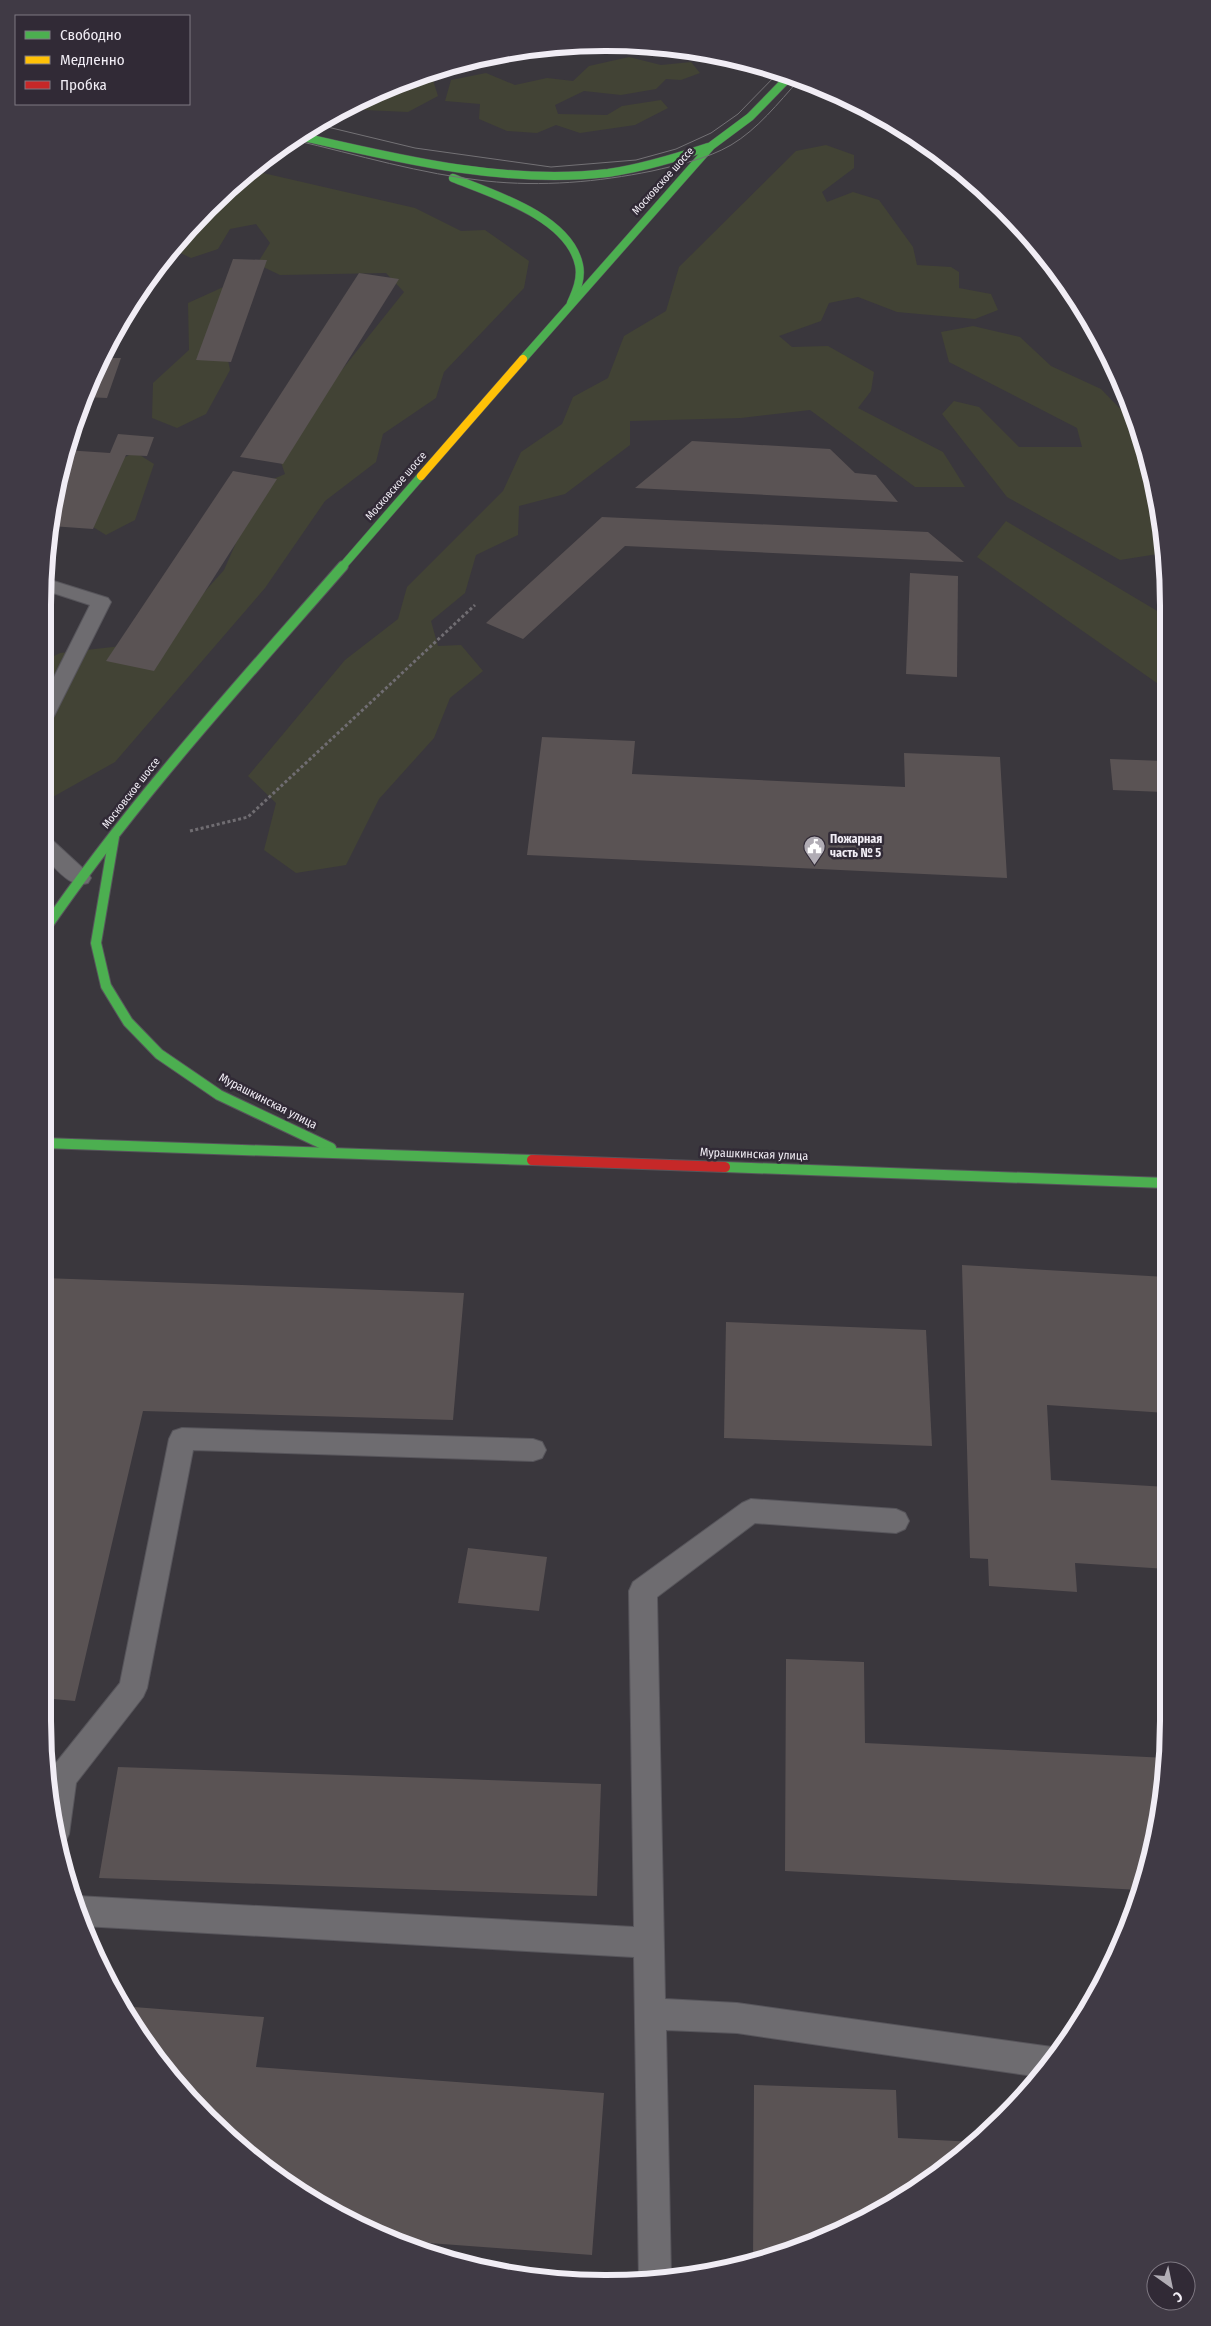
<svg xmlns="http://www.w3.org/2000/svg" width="1211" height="2326" font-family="'Fira Sans Condensed',sans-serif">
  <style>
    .green { fill: #424335 }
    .building { fill: #5a5354 }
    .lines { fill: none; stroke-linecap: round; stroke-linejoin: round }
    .lane-casing { stroke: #57555b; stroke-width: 2 }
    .fast-far1-casing { stroke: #57555b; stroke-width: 9 }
    .fast-casing { stroke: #57555b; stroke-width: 12 }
    .slow-casing { stroke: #57555b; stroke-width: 9 }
    .jam-casing { stroke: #57555b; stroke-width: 12 }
    .path { stroke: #706d72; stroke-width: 3; stroke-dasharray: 3 2.5; stroke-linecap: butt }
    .lane { fill: #6e6c70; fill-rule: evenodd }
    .fast-far1 { stroke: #4caf50; stroke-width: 8 }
    .fast { stroke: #4caf50; stroke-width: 10 }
    .slow { stroke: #ffc107; stroke-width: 8 }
    .jam { stroke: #c62828; stroke-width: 10 }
    .tram { stroke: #737175; stroke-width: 1 }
    .labels { text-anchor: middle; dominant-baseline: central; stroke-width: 5; stroke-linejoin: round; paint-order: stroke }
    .far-street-label { font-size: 11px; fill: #f1edf5; stroke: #312a36 }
    .poi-label { font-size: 12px; font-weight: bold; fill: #f1edf5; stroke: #312a36; text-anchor: start }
    .street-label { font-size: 12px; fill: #f1edf5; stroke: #312a36 }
    .rim { fill: none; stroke: #f1edf5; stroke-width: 6 }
  </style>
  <rect width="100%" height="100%" fill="#3a373d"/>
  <g class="green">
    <path d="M629 57 661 65 691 62 700 73 681 80 666 79 656 89 621 95 584 91 555 105 558 114 607 115 622 106 661 100 668 108 635 125 580 133 556 125 537 133 507 131 479 119 480 104 445 101 451 80 486 73 515 85 547 78 573 81 589 66Z"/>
    <path d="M455 65 459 69 433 80 438 96 408 112 364 110 353 105 425 72Z"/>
    <path d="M826 145 854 155V168L822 192 827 202 853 192 879 200 913 247 917 265 951 267 959 272V288L991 294 998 310 975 319 897 312 858 297 829 303 821 321 779 336 792 347 828 346 874 372 871 391 858 408 943 452 965 487H915L810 410 741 418 630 421V445L565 494 519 506 518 535 476 555 465 593 431 621 438 646 461 645 483 671 450 698 434 738 379 799 346 865 296 873 264 850 276 803 248 776 345 660 398 619 407 587 503 491 521 452 562 424 573 397 608 378 624 336 666 311 679 267 796 151Z"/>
    <path d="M263 173 415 208 461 231 485 230 529 261 524 288 444 372 436 398 383 434 376 462 325 501 265 588 115 762 51 798 43 821 44 661 60 653 130 645 149 654 224 570 262 484 285 474 277 451 404 292 386 273 280 275 257 264 270 243 256 224 230 229 218 249 191 258 172 249 235 182Z"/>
    <path d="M230 284 226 350 230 370 206 414 177 428 152 418 153 383 189 350 188 303Z"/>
    <path d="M973 326 1020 337 1051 366 1101 389 1135 424 1164 532V553L1120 560 1007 497 942 414 954 401 979 407 1019 447H1082L1077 428 949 362 941 332Z"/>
    <path d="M135 452 154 464 135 520 106 535 85 522 100 470Z"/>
    <path d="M1006 521 1164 615V688L977 557Z"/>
  </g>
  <g class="building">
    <path d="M233 259 267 260 231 362 196 360Z"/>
    <path d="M359 273 399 279 283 464 240 457Z"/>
    <path d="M115 334 107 358H121L107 398 85 397 101 356Z"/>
    <path d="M118 434 154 437 147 456 126 455 93 529 51 526 62 460 65 450 110 453Z"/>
    <path d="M692 441 830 449 855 473 876 475 898 502 635 488Z"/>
    <path d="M233 471 277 479 154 671 106 661Z"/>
    <path d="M602 517 928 532 964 562 625 546 523 639 486 623Z"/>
    <path d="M910 573 958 576 957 677 906 674Z"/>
    <path d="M542 737 635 741 632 774 905 787 904 753 1000 757 1007 878 527 855Z"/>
    <path d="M1110 759 1164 761V792L1113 790Z"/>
    <path d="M962 1265 1166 1277V1413L1047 1405 1051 1480 1167 1487V1569L1075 1563 1077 1592 989 1586 988 1559 970 1558Z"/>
    <path d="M43 1278 464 1293 453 1420 143 1411 75 1701 43 1698Z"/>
    <path d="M726 1322 926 1330 932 1446 724 1438Z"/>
    <path d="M468 1548 547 1557 539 1611 458 1603Z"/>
    <path d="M786 1659 864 1662 865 1743 1167 1758 1149 1866 1140 1890 785 1871Z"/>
    <path d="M118 1767 601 1784 597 1896 99 1878Z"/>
    <path d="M121 2006 264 2017 256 2067 604 2093 592 2255 388 2240 293 2189 234 2144 159 2063Z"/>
    <path d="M754 2085 896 2090 898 2138 975 2142 919 2188 854 2226 753 2264Z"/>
  </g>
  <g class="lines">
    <defs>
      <g id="lane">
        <path d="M44 578 108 598 111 602 54 716 51 721 44 723V697L90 605 44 590Z"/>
        <path d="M43 836 50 838 88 873 91 878 88 883C69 889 56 867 43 856Z"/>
        <path d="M182 1428 533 1439 542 1442 546 1450 542 1458 533 1461 193 1450 147 1688 143 1697 76 1783 69 1834 64 1844 58 1847 53 1830 47 1764H55L120 1683 169 1439 173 1431Z"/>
        <path d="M751 1499 896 1509 905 1513 909 1521 905 1529 896 1533 755 1523 657 1597 665 1999 737 2003 1052 2047 1060 2051 1040 2077 737 2033 666 2030 671 2277 639 2282 634 1957 83 1926 72 1899 77 1896 634 1927 629 1591 633 1582 742 1503Z"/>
      </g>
      <g id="fast-far1">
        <path d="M299 136C399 159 505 185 608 173 643 168 675 158 708 147"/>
        <path d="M453 178C493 194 569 217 579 265 582 278 576 292 571 303"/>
        <path d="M523 359 711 146 750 117 790 76"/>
        <path d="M342 567 421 476"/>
      </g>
      <g id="fast">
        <path d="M114 837 96 943 106 986 128 1022 159 1054 219 1095 331 1148"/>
        <path d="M43 932C132 802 239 685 343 566"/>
        <path d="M43 1143 532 1160"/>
        <path d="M725 1167 1166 1183"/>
      </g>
      <path id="slow" d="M421 476 523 359"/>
      <path id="jam" d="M532 1160 725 1167"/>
    </defs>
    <use href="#lane" class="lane-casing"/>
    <use href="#fast-far1" class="fast-far1-casing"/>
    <use href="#fast" class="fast-casing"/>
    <use href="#slow" class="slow-casing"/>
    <use href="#jam" class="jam-casing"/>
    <path class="path" d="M190 831 248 817 475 605"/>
    <use href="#lane" class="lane"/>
    <use href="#fast-far1" class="fast-far1"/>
    <use href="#fast" class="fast"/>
    <use href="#slow" class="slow"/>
    <use href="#jam" class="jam"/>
    <g class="tram">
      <path d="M315 124 415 148 551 167 636 160 676 149 711 133 738 114 779 72"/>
      <path d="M294 140C358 155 421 174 486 181 542 187 598 182 652 171 678 165 707 159 731 145 758 129 778 103 799 80"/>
    </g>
  </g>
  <defs>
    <symbol id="civic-pin" viewBox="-11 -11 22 30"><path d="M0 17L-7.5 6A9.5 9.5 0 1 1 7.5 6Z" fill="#b1adb5" stroke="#312a36"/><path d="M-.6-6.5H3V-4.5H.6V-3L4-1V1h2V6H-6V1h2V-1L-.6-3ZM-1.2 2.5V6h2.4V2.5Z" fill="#fff"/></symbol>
  </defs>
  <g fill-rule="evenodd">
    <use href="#civic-pin" x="802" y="834" width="25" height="34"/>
  </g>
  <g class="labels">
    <g class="far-street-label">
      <text transform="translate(663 181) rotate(-48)">Московское шоссе</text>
      <text transform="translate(396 486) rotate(-49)">Московское шоссе</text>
      <text transform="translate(131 793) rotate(-52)">Московское шоссе</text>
    </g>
    <g class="poi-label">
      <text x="830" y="839">Пожарная<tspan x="830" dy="14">часть № 5</tspan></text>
    </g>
    <g class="street-label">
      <text transform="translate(268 1101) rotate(27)">Мурашкинская улица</text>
      <text transform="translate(754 1154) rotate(2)">Мурашкинская улица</text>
    </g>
  </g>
  <path d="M0 0H1211V2326H0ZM605 51H606A554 554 0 0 1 1160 605V1721A554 554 0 0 1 606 2275H605A554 554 0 0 1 51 1721V605A554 554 0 0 1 605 51Z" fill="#403a45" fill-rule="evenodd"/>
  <path class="rim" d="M605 51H606A554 554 0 0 1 1160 605V1721A554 554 0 0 1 606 2275H605A554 554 0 0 1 51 1721V605A554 554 0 0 1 605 51Z"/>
  <rect x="15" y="15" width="175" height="90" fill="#312a36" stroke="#7e7882"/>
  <rect x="25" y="31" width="25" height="8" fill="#4caf50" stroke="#7e7882"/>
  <text x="60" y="40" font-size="15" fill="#f1edf5">Свободно</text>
  <rect x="25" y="56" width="25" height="8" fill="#ffc107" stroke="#7e7882"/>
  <text x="60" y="65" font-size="15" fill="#f1edf5">Медленно</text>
  <rect x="25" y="81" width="25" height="8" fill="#c62828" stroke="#7e7882"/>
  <text x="60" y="90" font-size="15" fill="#f1edf5">Пробка</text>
  <g transform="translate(1171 2286) rotate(147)"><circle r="24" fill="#312a36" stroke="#7e7882"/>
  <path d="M0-4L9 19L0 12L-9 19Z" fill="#b1adb5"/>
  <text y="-8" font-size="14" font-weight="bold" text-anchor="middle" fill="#f1edf5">С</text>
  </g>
</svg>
